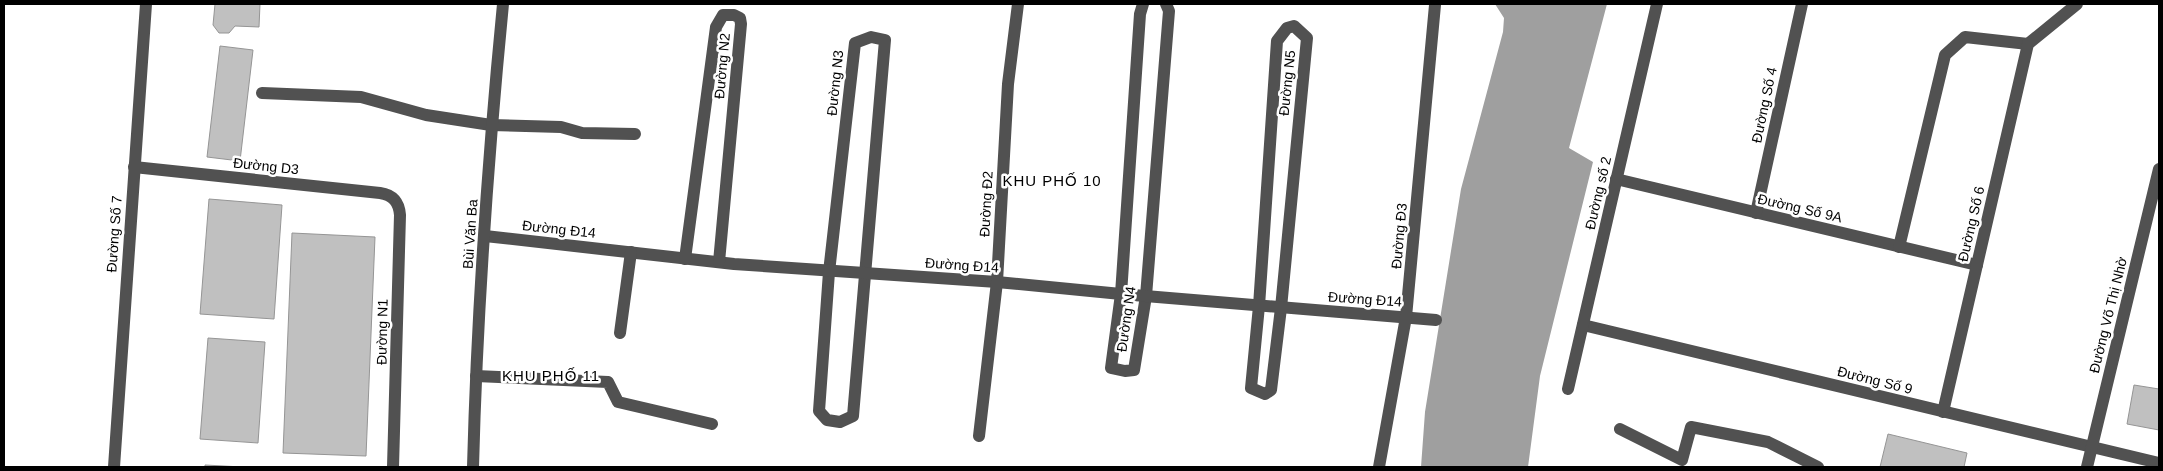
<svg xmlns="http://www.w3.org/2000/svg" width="2163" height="471" font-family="Arial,sans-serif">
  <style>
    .water { fill: #9f9f9f }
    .building { fill: #c0c0c0; stroke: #959595 }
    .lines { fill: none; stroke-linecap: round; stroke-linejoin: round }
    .minor { stroke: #515151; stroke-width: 12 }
    .labels { text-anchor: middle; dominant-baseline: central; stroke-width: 5; stroke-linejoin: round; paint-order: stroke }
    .street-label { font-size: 14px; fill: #000; stroke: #fff }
    .neighbourhood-label { font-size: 15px; letter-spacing: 1px; fill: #000; stroke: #fff }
  </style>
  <rect width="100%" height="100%" fill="#fff"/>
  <path class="water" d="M1495 4H1607L1569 148 1593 162 1540 376 1528 467H1421L1425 412 1461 189 1503 32 1504 18Z"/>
  <g class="building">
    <path d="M215 4H260L259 27 235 26 229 33H219L213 25Z"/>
    <path d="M220 46 253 50 240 161 207 157Z"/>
    <path d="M209 199 282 205 274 319 200 314Z"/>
    <path d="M292 233 375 237 366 456 283 453Z"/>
    <path d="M208 338 265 342 258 443 200 439Z"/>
    <path d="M2134 385 2159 389V430L2127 424Z"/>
    <path d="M1888 434 1967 453 1964 467H1880Z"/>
    <path d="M205 465 242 467H205Z"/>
  </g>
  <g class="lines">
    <g class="minor">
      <path d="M1143 4 1140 14 1121 294 1111 368 1125 371 1134 370 1146 296 1169 11 1166 4"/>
      <path d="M1294 26 1307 38 1281 308 1271 390 1265 394 1251 388 1259 306 1277 41 1287 28Z"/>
      <path d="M871 37 885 40 853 416 840 422 827 420 819 411 829 272 855 43Z"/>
      <path d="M262 93 361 97 426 115 491 125 561 127 582 133 635 134"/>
      <path d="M134 167 380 193C393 195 399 202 400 215L393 467"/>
      <path d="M1616 179 1977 265"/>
      <path d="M1756 213 1802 4"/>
      <path d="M485 236 734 264 997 282 1121 294 1436 320"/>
      <path d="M1899 247 1945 55 1965 37 2028 44"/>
      <path d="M685 259 716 27 723 15H734L740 18 741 24 719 262"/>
      <path d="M1583 325 2159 463"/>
      <path d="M620 333 631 252"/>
      <path d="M476 376 608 382 618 402 712 424"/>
      <path d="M1568 389 1657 4"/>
      <path d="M1943 412 2028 44 2077 4"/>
      <path d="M1620 429 1682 460 1691 427 1768 442 1818 467"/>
      <path d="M979 436 997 282 1008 84 1018 4"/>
      <path d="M114 467 146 4"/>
      <path d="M473 467C477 313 488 158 503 4"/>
      <path d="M1379 467 1406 317 1435 5"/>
      <path d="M2087 467 2159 169"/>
    </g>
  </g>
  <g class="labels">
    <g class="street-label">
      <text transform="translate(722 66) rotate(-85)">Đường N2</text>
      <text transform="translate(835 83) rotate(-84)">Đường N3</text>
      <text transform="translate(1287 83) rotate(-84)">Đường N5</text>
      <text transform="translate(1764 105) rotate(-78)">Đường Số 4</text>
      <text transform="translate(266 166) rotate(6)">Đường D3</text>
      <text transform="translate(1598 193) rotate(-77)">Đường số 2</text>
      <text transform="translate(986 204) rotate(-87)">Đường Đ2</text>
      <text transform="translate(1800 208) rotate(13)">Đường Số 9A</text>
      <text transform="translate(1971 224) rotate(-77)">Đường Số 6</text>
      <text transform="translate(559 229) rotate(6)">Đường Đ14</text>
      <text transform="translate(114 234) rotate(-86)">Đường Số 7</text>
      <text transform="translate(470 234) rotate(-86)">Bùi Văn Ba</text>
      <text transform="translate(1399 236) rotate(-85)">Đường Đ3</text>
      <text transform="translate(962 265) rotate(4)">Đường Đ14</text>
      <text transform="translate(1365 299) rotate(4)">Đường Đ14</text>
      <text transform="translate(2108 315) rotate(-76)">Đường Võ Thị Nhờ</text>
      <text transform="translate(1126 319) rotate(-82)">Đường N4</text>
      <text transform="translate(382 332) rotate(-89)">Đường N1</text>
      <text transform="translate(1875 380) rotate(14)">Đường Số 9</text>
    </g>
    <g class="neighbourhood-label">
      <text x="1052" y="180">KHU PHỐ 10</text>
      <text x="551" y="375">KHU PHỐ 11</text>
    </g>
  </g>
  <rect width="2163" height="471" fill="none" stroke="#000000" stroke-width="10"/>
</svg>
